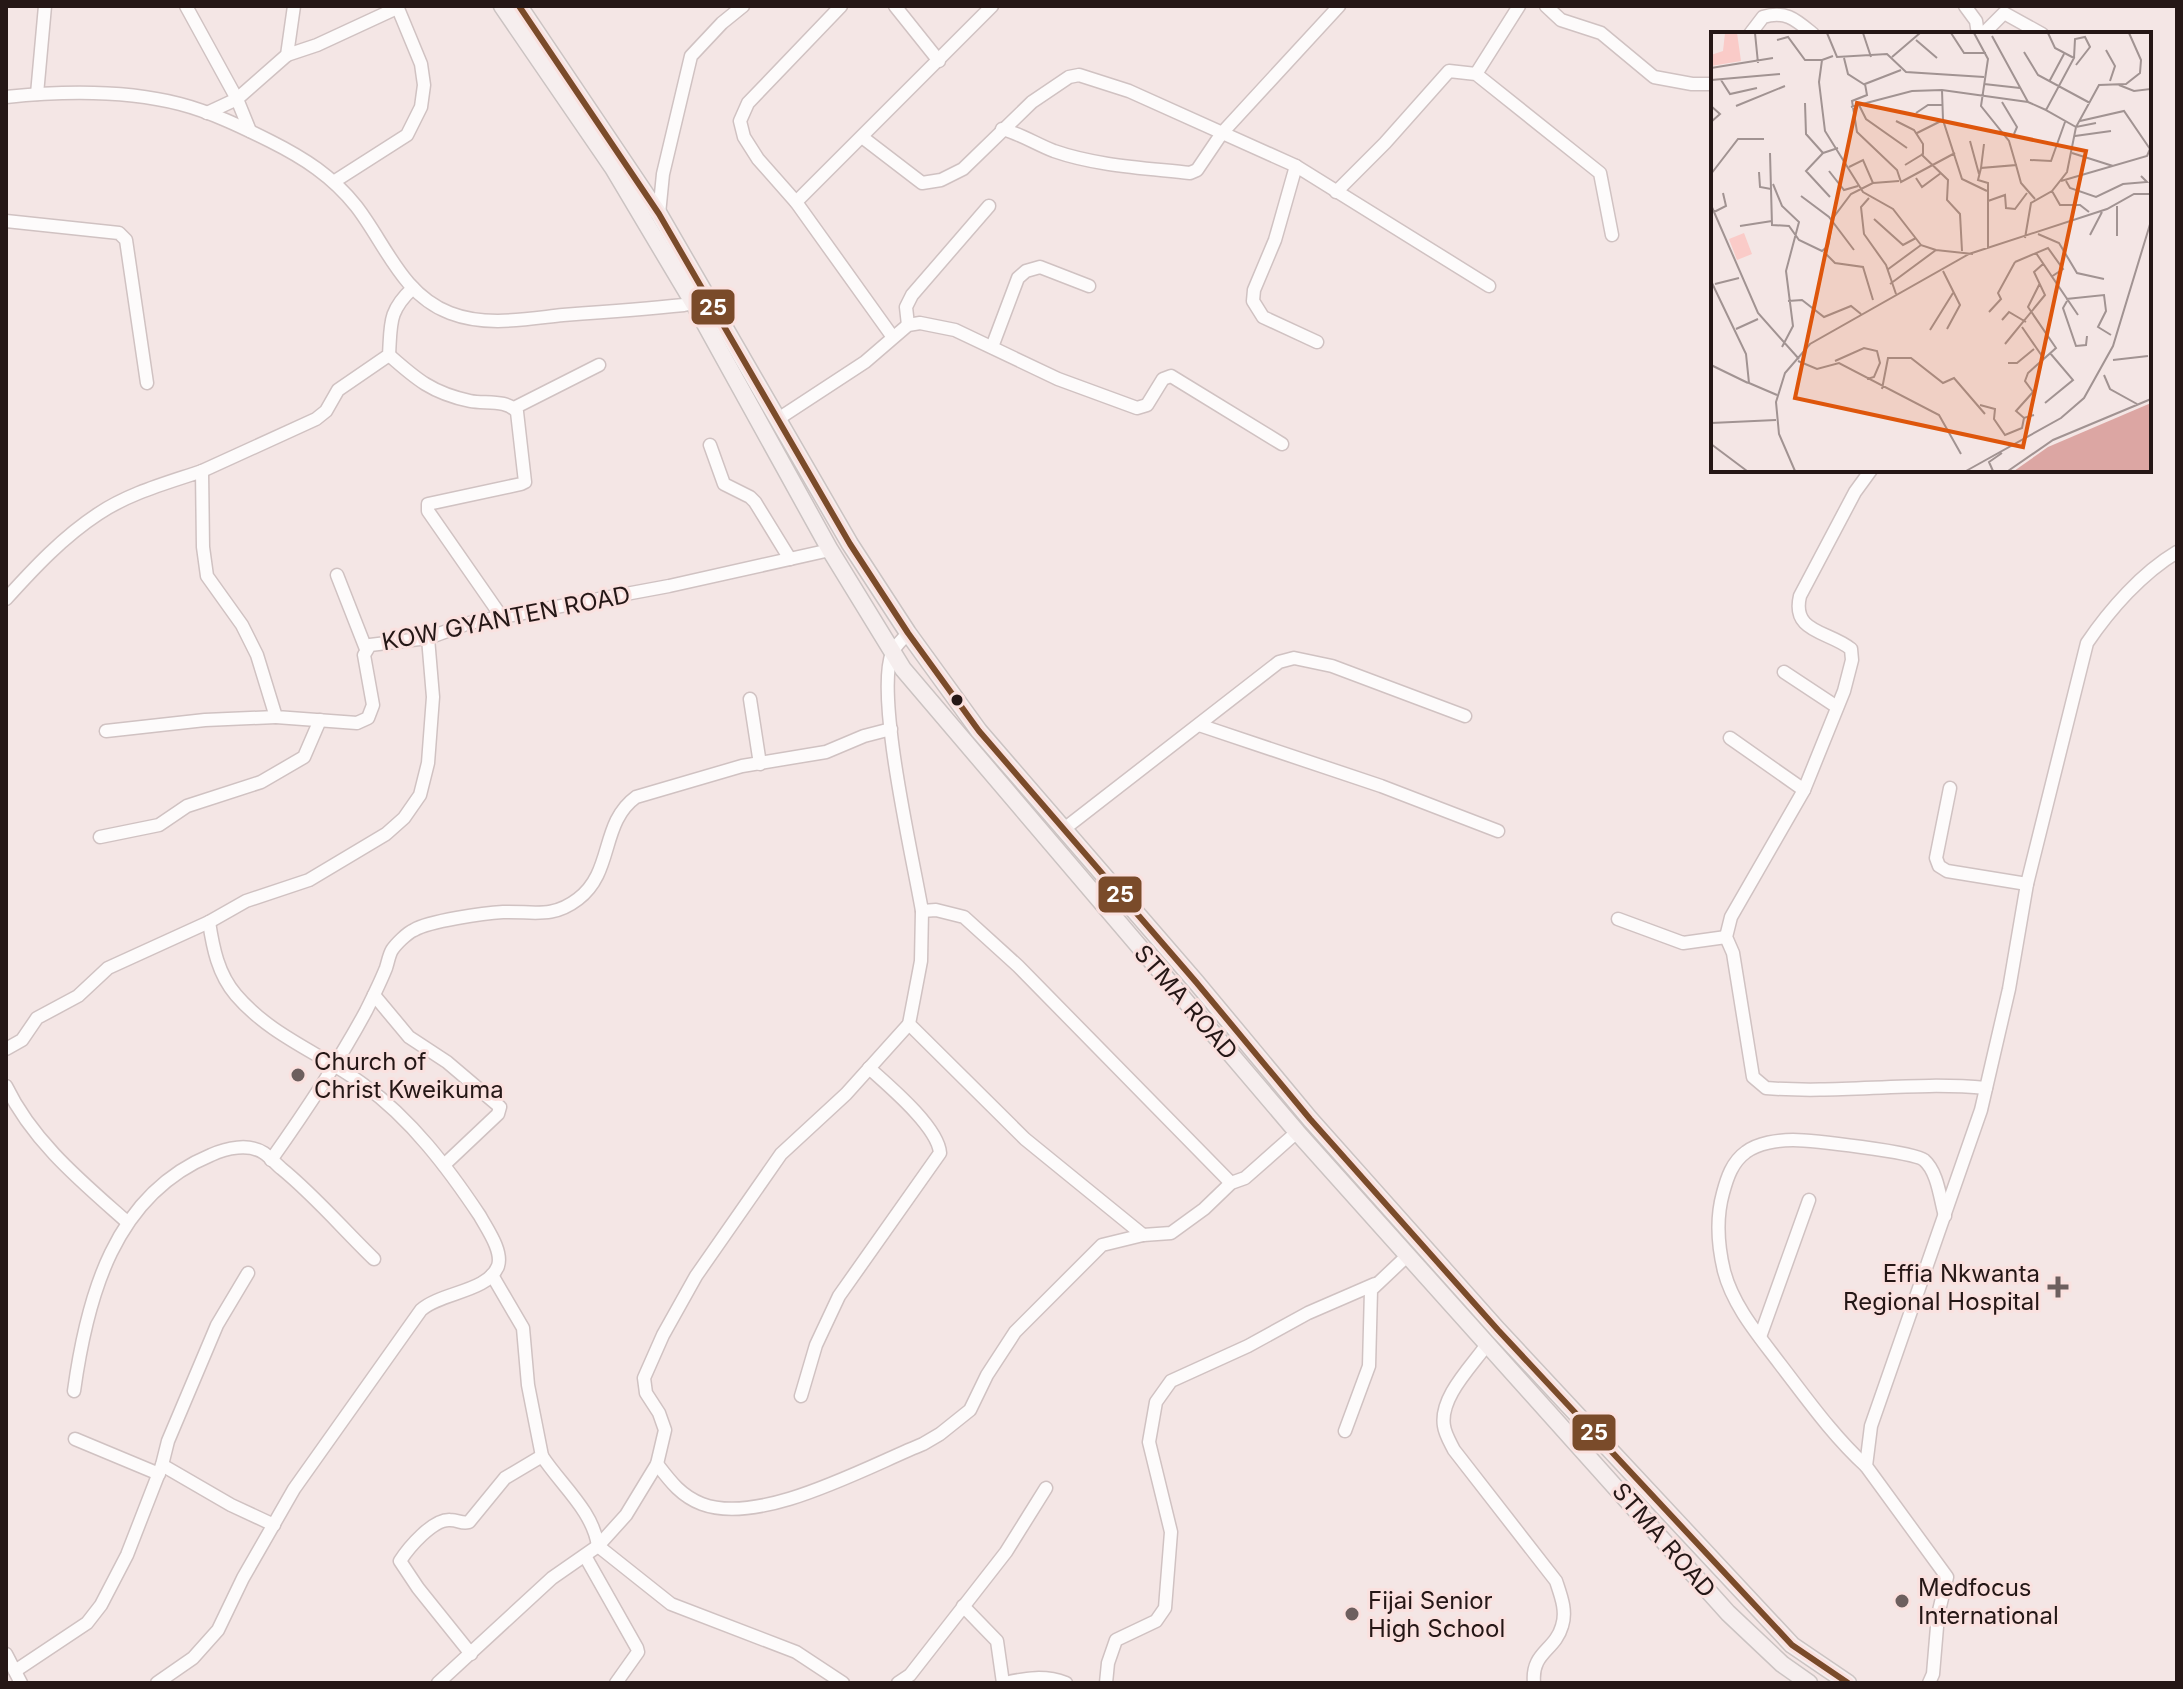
<svg xmlns="http://www.w3.org/2000/svg" width="2183" height="1689" font-family="Inter,sans-serif">
  <style>
    .lines { fill: none; stroke-linecap: round; stroke-linejoin: round }
    .minor-casing { stroke: #d0c2c2; stroke-width: 15 }
    .major-casing { stroke: #cbc3c2; stroke-width: 19 }
    .minor { stroke: #fdfbfb; stroke-width: 12 }
    .major { stroke: #f6eeee; stroke-width: 16 }
    .bus-1-casing { stroke: #fae1df; stroke-width: 12 }
    .bus-1 { stroke: #7a4b2a; stroke-width: 6 }
    .bus-dot { fill: #251716; stroke: #fae1df; stroke-width: 3 }
    .poi-dot { fill: #6d5f5e; stroke: #fae1df; stroke-width: 3 }
    .labels { text-anchor: middle; dominant-baseline: central; stroke-width: 6; stroke-linejoin: round; paint-order: stroke }
    .street-label { font-size: 24px; fill: #251716; stroke: #fae1df }
    .poi-label { font-size: 24px; fill: #251716; stroke: #fae1df; text-anchor: start }
    .inset-road { fill: none; stroke: #a19392; stroke-width: 2 }
    .view { fill: #de560c; fill-opacity: 0.15; stroke: #de560c; stroke-width: 4 }
    .inset-edge { fill: none; stroke: #251716; stroke-width: 4 }
    .line-badge { stroke: #fae1df; stroke-width: 3 }
    .badge-label { font-size: 22px; text-anchor: middle; font-weight: bold; fill: #fff }
  </style>
  <rect width="100%" height="100%" fill="#f4e6e5"/>
  <g class="lines">
    <defs>
      <g id="minor">
        <path d="M186 6 237 99 250 131"/>
        <path d="M841 6 748 103 740 121 744 137 758 159 796 202 892 336"/>
        <path d="M895 6 939 61"/>
        <path d="M1546 6 1561 20 1601 33 1654 77 1692 84H1713"/>
        <path d="M1965 6 1976 21 1978 34"/>
        <path d="M1750 34 1763 17C1786 10 1796 20 1813 34"/>
        <path d="M1983 34 2004 13 2042 34"/>
        <path d="M287 55 317 45 397 8"/>
        <path d="M1476 74 1519 6"/>
        <path d="M37 94 45 6"/>
        <path d="M6 97C62 91 125 90 180 104 211 112 242 127 270 141 304 158 332 176 356 206 385 243 402 295 450 313 486 327 526 319 563 315 604 312 644 309 684 305L698 302"/>
        <path d="M207 113 237 99 287 55 294 6"/>
        <path d="M1002 129C1021 134 1036 144 1054 151 1097 166 1145 168 1190 173L1197 170 1222 133 1339 6"/>
        <path d="M862 137 922 183 941 180 963 169 1032 102 1069 77 1079 75 1129 91 1296 166 1489 286"/>
        <path d="M1296 166 1275 240 1254 290 1253 301 1263 317 1317 342"/>
        <path d="M335 181 407 135 421 107 424 85 421 64 397 6"/>
        <path d="M1336 192 1385 143 1449 71 1476 74 1600 173 1612 235"/>
        <path d="M796 202 992 6"/>
        <path d="M659 214 663 174 691 56 722 23 743 6"/>
        <path d="M6 221 119 233 126 240 147 383"/>
        <path d="M908 325 906 307 912 295 989 206"/>
        <path d="M992 347 1018 278 1026 271 1040 267 1089 286"/>
        <path d="M389 355C416 379 432 393 470 401 485 404 507 399 517 412L525 482 521 484 428 504V511L501 616"/>
        <path d="M514 408 599 365"/>
        <path d="M778 419 865 362 908 325 920 323 955 330 1058 379 1137 408 1147 405 1163 379 1171 376 1282 444"/>
        <path d="M710 445 724 484 750 497 755 502 790 559"/>
        <path d="M1871 470 1855 492 1800 596C1791 633 1829 631 1851 649L1852 660 1844 691 1804 790 1731 917 1726 937 1733 953 1753 1077 1766 1088C1840 1094 1912 1081 1986 1088"/>
        <path d="M202 471 316 419 326 411 338 390 389 355C391 324 388 311 413 288"/>
        <path d="M337 575 366 649"/>
        <path d="M6 599C34 568 63 537 98 514 129 493 167 483 202 471L203 547 207 576 242 625 257 655 276 717 357 723 368 718 373 705 364 655 370 645 428 638 469 623 669 586 830 550"/>
        <path d="M908 633C903 639 895 646 892 653 875 696 913 858 922 911L936 910 964 917 1018 966 1231 1183"/>
        <path d="M1784 672 1837 707"/>
        <path d="M750 699 760 764"/>
        <path d="M1199 725 1381 786 1498 831"/>
        <path d="M106 731 205 720 276 717"/>
        <path d="M1730 738 1804 790"/>
        <path d="M1950 788 1936 858 1939 866 1947 871 2027 884"/>
        <path d="M1064 829 1279 662 1294 658 1332 666 1465 716"/>
        <path d="M100 837 159 825 187 806 261 782 304 757 320 720"/>
        <path d="M922 911 921 961 909 1024 1025 1139 1143 1235"/>
        <path d="M1618 919 1683 943 1726 937"/>
        <path d="M374 995 409 1037 447 1062 500 1107 498 1114 444 1165"/>
        <path d="M6 1049 22 1040 37 1018 78 996 108 968 209 922 246 901 309 880 386 834 404 818 420 795 428 763 433 697 428 638"/>
        <path d="M6 1086C33 1142 82 1182 127 1222"/>
        <path d="M271 1160C305 1112 338 1063 366 1011 373 997 380 983 386 968 388 962 389 955 392 950 396 944 407 933 414 930 429 921 484 913 503 912 533 911 552 919 578 899 614 872 600 823 636 797L742 766 826 752 864 736 891 729"/>
        <path d="M492 1275 523 1328 528 1385 542 1456"/>
        <path d="M1760 1337 1809 1200"/>
        <path d="M1488 1343C1473 1365 1439 1397 1444 1426 1445 1434 1450 1442 1454 1450L1556 1581C1561 1596 1567 1611 1562 1626 1555 1651 1531 1652 1534 1683"/>
        <path d="M74 1391C87 1297 114 1195 211 1155 226 1148 249 1143 264 1153 270 1157 276 1164 282 1169 315 1196 343 1229 374 1259"/>
        <path d="M801 1396 816 1345 839 1296 940 1153C938 1127 889 1086 869 1068"/>
        <path d="M1345 1431 1369 1366 1371 1290 1408 1255"/>
        <path d="M75 1439 159 1474"/>
        <path d="M657 1464C670 1481 681 1496 702 1504 761 1526 866 1467 923 1444L940 1434 970 1410 987 1375 1015 1332 1102 1245 1143 1235 1171 1233 1204 1209 1231 1183 1245 1178 1297 1132"/>
        <path d="M162 1465 231 1505 274 1525"/>
        <path d="M1866 1466C1833 1436 1807 1399 1780 1364 1759 1336 1733 1306 1724 1271 1718 1246 1716 1218 1723 1193 1727 1178 1732 1162 1746 1152 1758 1143 1778 1140 1793 1140 1811 1140 1914 1152 1924 1160 1938 1172 1940 1199 1945 1216"/>
        <path d="M585 1556 637 1648 638 1652 616 1683"/>
        <path d="M963 1606 997 1641 1003 1683"/>
        <path d="M6 1654 21 1683"/>
        <path d="M471 1654 418 1588 400 1561C409 1547 433 1519 450 1520 459 1520 461 1524 469 1522L505 1478 542 1456C561 1485 593 1511 598 1546L671 1604 796 1652 843 1683"/>
        <path d="M15 1671 87 1623 101 1605 127 1555 162 1465 168 1441 217 1325 248 1273"/>
        <path d="M157 1683 193 1658 218 1630 243 1578 294 1489 421 1310C441 1292 488 1292 498 1266 503 1251 487 1229 480 1216 448 1168 411 1119 364 1085 321 1053 272 1037 236 995 218 974 213 948 209 922"/>
        <path d="M438 1683 552 1578 598 1546 626 1515 657 1464 665 1430 659 1413 646 1393 644 1378 663 1335 696 1276 781 1154 846 1094 909 1024"/>
        <path d="M898 1683 910 1675 1006 1552 1046 1488"/>
        <path d="M1005 1683C1026 1678 1045 1675 1066 1683"/>
        <path d="M1106 1683 1108 1663 1116 1640 1156 1621 1165 1608 1171 1532 1149 1442 1156 1402 1171 1381 1248 1346 1308 1313 1375 1284"/>
        <path d="M1929 1683 1933 1674 1938 1615 1947 1577 1866 1466 1871 1426 1981 1110 2009 989 2027 884 2087 643C2110 609 2142 573 2177 552"/>
      </g>
      <g id="major">
        <path d="M502 6 613 168 694 304 830 550 903 669 1297 1132 1728 1613 1782 1664 1809 1683"/>
        <path d="M519 6 659 214 850 544 908 633 979 731 1196 982 1310 1119 1498 1330 1792 1645 1848 1683"/>
      </g>
    </defs>
    <use href="#minor" class="minor-casing"/>
    <use href="#major" class="major-casing"/>
    <use href="#minor" class="minor"/>
    <use href="#major" class="major"/>
    <defs>
      <path id="bus-1" d="M519 6 659 214 850 544 908 633 979 731 1196 982 1310 1119 1498 1330 1792 1645 1848 1683"/>
    </defs>
    <use href="#bus-1" class="bus-1-casing"/>
    <use href="#bus-1" class="bus-1"/>
  </g>
  <circle class="bus-dot" cx="957" cy="700" r="7"/>
  <g class="poi-dot">
    <circle cx="298" cy="1075" r="8"/>
    <path d="M2054 1275h8v8h8v8h-8v8h-8v-8h-8v-8h8z"/>
    <circle cx="1902" cy="1601" r="8"/>
    <circle cx="1352" cy="1614" r="8"/>
  </g>
  <g class="labels">
    <g class="street-label">
      <text transform="translate(506 618) rotate(-11)">KOW GYANTEN ROAD</text>
      <text transform="translate(1186 1002) rotate(49)">STMA ROAD</text>
      <text transform="translate(1664 1540) rotate(49)">STMA ROAD</text>
    </g>
    <g class="poi-label">
      <text x="314" y="1061">Church of<tspan x="314" dy="28">Christ Kweikuma</tspan></text>
      <text x="2040" y="1273" text-anchor="end">Effia Nkwanta<tspan x="2040" dy="28">Regional Hospital</tspan></text>
      <text x="1918" y="1587">Medfocus<tspan x="1918" dy="28">International</tspan></text>
      <text x="1368" y="1600">Fijai Senior<tspan x="1368" dy="28">High School</tspan></text>
    </g>
  </g>
  <g transform="translate(1711 32)">
    <rect width="440" height="440" fill="#f4e6e5"/>
    <path d="M14 1H26L30 29 0 34V23L12 19ZM33 201 41 222 26 228 18 207Z" fill="#facbc8"/>
    <path d="M440 371V439H303L337 415Z" fill="#dca6a3"/>
    <path class="inset-road" d="M44 1 47 31M116 1 126 25 176 22 195 40 273 45M152 1 160 25M240 1 253 21H275M263 1 277 27 270 74 298 109 305 133 270 136 267 148 277 151V216M337 1 344 16 363 26 335 78 365 95 385 91M281 4 317 70M66 8 77 5 94 28H111M205 8 226 26M395 18 404 34 399 49M313 20 327 43 379 71M122 24 111 28 108 50 114 99 152 160 182 177 210 213M181 25 209 1M133 26 137 42 154 53M363 26 364 7 374 5 379 15 365 33M0 36 62 26M190 38 154 52 156 63 141 69 146 100 186 138 190 150 244 121M0 48 69 42M10 48 19 62 46 56M338 50 353 22M273 52 309 56M408 53 423 59 439 57 440 71M231 58 232 88 251 147 276 159M291 70 306 95 303 102M94 71 95 102 112 121 127 116M148 73 155 87 196 116M0 74 9 82 0 90M25 74 74 54M140 75 201 59 231 58 317 70 335 78M205 81 217 73H231M185 89 203 98 212 112V122L194 133M206 101 232 88M364 104 400 99M259 109 268 142M59 121 61 193 78 194 88 208 111 219 117 214 122 186 140 162 162 151 152 128 138 135M112 121 95 139 119 165M361 121 402 134M210 122 237 148 236 168 249 182 251 219M319 128 340 129 354 90M305 133 310 151 324 167M270 136 273 112M118 139 133 158 147 154M48 140 49 155 60 157M0 142 27 107H53M205 146 211 155 230 141M350 149 436 124 439 117 413 79 369 89M355 149 359 156 385 165 412 152 436 150 430 144M162 151 188 149M62 152 71 174 88 190 75 239 82 294 71 315M341 159 349 173H369L378 180M90 164 118 185 143 218M158 166 150 175 153 202 175 233 185 262M277 169 294 163 295 176 304 177 316 161M0 173 47 281 88 327M3 180 15 174 12 161M163 187 192 213 205 206M29 194 61 189M327 202 348 211 366 241 393 247M379 203 391 180M406 204V174M314 206 320 171 341 159 356 140 365 95 388 53 415 52 429 41 430 28 418 1M113 220 124 231 152 235 162 268M325 221 367 283M304 230 337 216 352 237 340 245M176 238 210 213 225 218M232 239 249 273 236 297M0 249 35 322 38 351 66 363M4 252 28 246M179 252 225 218 262 222M355 267 393 263 395 279 387 295 400 303M77 269 91 268 113 285 140 274 150 282M356 269 352 276 365 314 375 313 376 304M278 280 290 267 287 261 304 230M291 288 298 280 315 290M311 295 333 327M25 297 47 287M219 298 242 261M294 312 334 263 323 240 332 232M402 328 437 324M87 329 106 337 128 331 228 383 250 422M124 329 153 316 166 319 169 331 163 345 156 347M297 331H306L323 317M0 333 37 351M393 343 399 357 426 372M171 357 177 326H200L232 351 243 346 274 382M334 371 362 348 339 321M269 373 284 377 283 387 294 403 311 396 313 386M323 383 313 386 305 379 322 360 314 349 317 341 345 316 317 275 329 251M0 391 65 388M0 412 36 439M84 439 68 402 65 370 74 341 99 312 258 222 396 177 423 162H440M255 439 350 386 373 366 402 314 440 189M282 439 278 430 291 421M297 439 342 408 440 367"/>
    <path class="view" d="M146 71 375 119 312 415 84 366Z"/>
    <rect width="440" height="440" class="inset-edge"/>
  </g>
  <g class="line-badge">
    <rect x="690" y="288" width="46" height="38" rx="8" fill="#7a4b2a"/>
    <rect x="1097" y="875" width="46" height="39" rx="8" fill="#7a4b2a"/>
    <rect x="1571" y="1413" width="46" height="39" rx="8" fill="#7a4b2a"/>
  </g>
  <g class="badge-label">
    <text x="713" y="315">25</text>
    <text x="1120" y="902">25</text>
    <text x="1594" y="1440">25</text>
  </g>
  <rect width="2183" height="1689" fill="none" stroke="#251716" stroke-width="16"/>
</svg>
